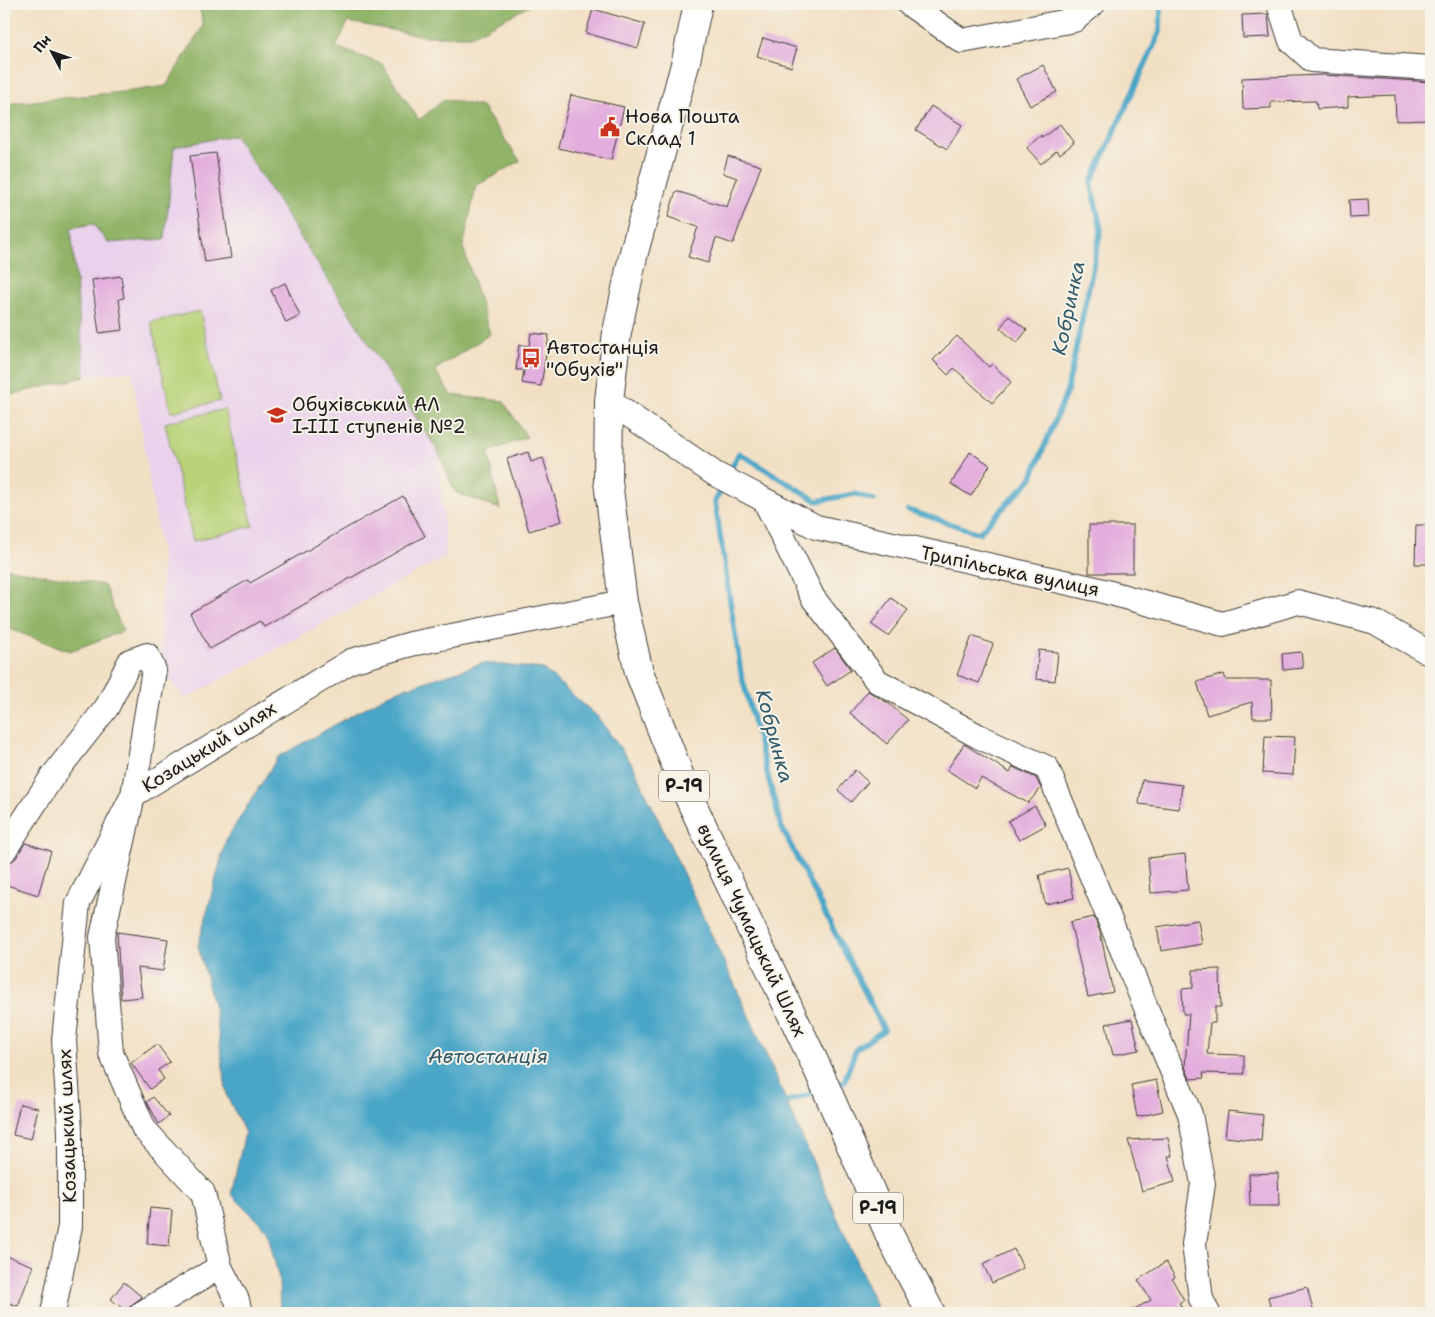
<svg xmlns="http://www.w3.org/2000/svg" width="1435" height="1317" font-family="'Shantell Sans',sans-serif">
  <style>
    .built { fill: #ead1ec }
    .green { fill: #b7d277; stroke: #6a774a }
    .forest { fill: #91b468; stroke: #566842 }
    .water { fill: #49a6c7; stroke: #326172 }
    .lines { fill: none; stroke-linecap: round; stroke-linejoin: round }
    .stream { stroke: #49a6c7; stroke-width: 5.5 }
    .building { fill: #e3aedd }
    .minor-casing { stroke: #3c3935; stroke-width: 26 }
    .major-casing { stroke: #3c3935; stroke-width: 30 }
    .minor { stroke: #fff; stroke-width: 24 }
    .major { stroke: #fff; stroke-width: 28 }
    .labels { text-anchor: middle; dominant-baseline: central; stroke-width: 4; stroke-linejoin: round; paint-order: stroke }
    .shield { fill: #f7f3e8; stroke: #5e5c59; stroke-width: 1 }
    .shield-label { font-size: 18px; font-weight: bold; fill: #1c1c1c }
    .poi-label { font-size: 19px; fill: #1c1c1c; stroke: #f7f3e8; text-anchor: start }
    .street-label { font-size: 19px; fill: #1c1c1c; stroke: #f7f3e8 }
    .water-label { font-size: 20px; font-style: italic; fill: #305a69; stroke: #f7f3e8 }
  </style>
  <rect width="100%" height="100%" fill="#f7f3e8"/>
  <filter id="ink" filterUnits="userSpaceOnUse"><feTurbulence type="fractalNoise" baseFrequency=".02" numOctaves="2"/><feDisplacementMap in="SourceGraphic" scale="10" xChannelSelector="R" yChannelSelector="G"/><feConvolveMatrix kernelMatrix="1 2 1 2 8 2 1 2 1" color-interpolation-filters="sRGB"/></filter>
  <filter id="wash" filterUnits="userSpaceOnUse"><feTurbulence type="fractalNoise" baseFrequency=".0096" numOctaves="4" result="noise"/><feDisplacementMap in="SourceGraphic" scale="20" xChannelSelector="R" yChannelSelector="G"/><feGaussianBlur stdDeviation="1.12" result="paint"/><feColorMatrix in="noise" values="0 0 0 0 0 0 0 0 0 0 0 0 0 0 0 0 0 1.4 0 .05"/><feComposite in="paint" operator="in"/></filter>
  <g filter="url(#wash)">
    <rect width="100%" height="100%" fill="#f2e0c4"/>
    <path class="built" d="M235 135 439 453 446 556 185 699 160 666 162 559 132 371 85 377 71 228 93 224 174 147Z"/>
    <g class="green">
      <path d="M200 311 220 401 171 412 151 322Z"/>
      <path d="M225 409 253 526 193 541 165 423Z"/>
    </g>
    <g class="forest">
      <path d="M199 4H533L471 36H424L348 22 336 47 382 64 419 120 445 99 482 107 520 161 476 186 463 247 490 334 435 370 451 395 503 401 527 437 488 452 500 509 455 492 439 453 235 135 174 147 165 239 108 243 93 224 71 228 85 377 5 396 4 104 132 91 166 86 203 26Z"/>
      <path d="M4 568 104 585 123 631 70 651 4 627Z"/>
    </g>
    <path class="water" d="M483 663 543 669 597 716 634 767 750 1018 879 1313H280L279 1279 267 1230 231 1194 245 1133 227 1096 216 1016 198 946 226 840 278 757 393 692Z"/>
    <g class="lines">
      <g class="stream">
        <path d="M728 475 739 453 817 501 855 494 874 500"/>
        <path d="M724 484 715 502 741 673 781 826 884 1030 856 1049 844 1082 833 1086"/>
        <path d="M908 510 979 533 1031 479 1067 391 1101 229 1091 183 1160 32 1161 4"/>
        <path d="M786 1102 819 1091"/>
      </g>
    </g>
    <g id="blocks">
      <g class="building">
        <path d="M593 9 645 24 638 48 586 33Z"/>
        <path d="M1268 14 1270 37 1243 38 1242 15Z"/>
        <path d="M763 38 797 48 791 67 757 56Z"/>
        <path d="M1043 65 1057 92 1030 106 1016 79Z"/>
        <path d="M1323 75 1431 82V120L1396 121 1395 95 1348 97V107L1317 109 1316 101 1271 102V108L1243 109 1242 78Z"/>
        <path d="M571 95 624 107 611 160 558 148Z"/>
        <path d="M931 106 962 125 947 149 916 130Z"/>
        <path d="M1060 124 1074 143 1060 154 1057 150 1041 164 1027 148 1041 135 1042 138Z"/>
        <path d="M216 153 231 258 205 262 190 156Z"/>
        <path d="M728 156 761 166 733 244 716 238 708 263 688 257 698 227 668 217 676 191 727 207 737 178 723 173Z"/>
        <path d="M1368 199 1369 217 1350 218 1349 200Z"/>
        <path d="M121 276 124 298 119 299 123 330 99 333 92 280Z"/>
        <path d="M285 283 300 316 286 323 271 290Z"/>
        <path d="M1009 316 1027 330 1017 343 1000 328Z"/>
        <path d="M531 333 549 335 541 386 522 383 524 370H516L519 345 529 346Z"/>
        <path d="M957 336 989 367 992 364 1011 382 992 403 954 368 948 375 933 360Z"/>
        <path d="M528 452 531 462 543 458 562 521 529 531 507 459Z"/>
        <path d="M970 452 990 465 971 496 951 484Z"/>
        <path d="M403 496 425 536 264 627 260 621 210 649 190 613 248 580 250 583Z"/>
        <rect x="1089" y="525" width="44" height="48"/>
        <path d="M1416 525H1431V564H1415Z"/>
        <path d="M891 598 908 610 888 636 871 624Z"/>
        <path d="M972 636 993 644 979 683 957 675Z"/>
        <path d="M835 648 851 670 827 686 812 663Z"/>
        <path d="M1039 650 1058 652 1055 681 1036 679Z"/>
        <path d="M1301 652 1303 668 1283 670 1282 654Z"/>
        <path d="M1224 674 1226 680H1271L1272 718H1253L1252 702 1207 715 1197 682Z"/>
        <path d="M868 691 888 703 908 720 887 744 850 713Z"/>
        <path d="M1265 736 1295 737 1293 775 1263 773Z"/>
        <path d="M964 744 1010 773 1013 767 1036 778 1041 788 1028 803 981 778 975 788 947 770Z"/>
        <path d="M855 770 868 782 851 802 838 790Z"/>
        <path d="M1142 780 1182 785 1179 809 1139 804Z"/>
        <path d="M1035 806 1046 825 1019 840 1008 821Z"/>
        <path d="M25 843 51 851 38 895 4 884 8 864 16 858Z"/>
        <path d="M1185 854 1188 890 1151 893 1148 858Z"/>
        <path d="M1068 868 1074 898 1045 904 1039 875Z"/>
        <path d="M1094 917 1100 932 1113 992 1088 997 1070 922Z"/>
        <path d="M1198 920 1202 944 1161 951 1157 927Z"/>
        <path d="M117 932 168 939 163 971 138 968 142 997 121 999Z"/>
        <path d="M1220 969 1221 1007H1215V1023H1210L1207 1054 1244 1055V1074L1203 1073 1204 1078 1190 1079 1185 1066 1189 1014H1183L1182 989 1193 988V970Z"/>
        <path d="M1132 1019 1139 1050 1113 1055 1106 1024Z"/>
        <path d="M157 1044 170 1062 158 1070 164 1079 150 1089 131 1063Z"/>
        <path d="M1156 1080 1163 1111 1137 1117 1131 1085Z"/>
        <path d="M153 1097 169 1116 159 1124 147 1102Z"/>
        <path d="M20 1104 38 1108 31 1139 13 1135Z"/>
        <path d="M1228 1111 1263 1115 1261 1141 1225 1137Z"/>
        <path d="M1168 1138 1172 1156H1168L1175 1182 1142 1191 1128 1140Z"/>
        <path d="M1278 1173 1279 1206H1250L1249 1174Z"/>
        <path d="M150 1208 172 1210 169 1246 147 1244Z"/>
        <path d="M1014 1249 1023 1268 992 1283 983 1264Z"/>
        <path d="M4 1255 33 1266 18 1306 4 1301Z"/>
        <path d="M1166 1262 1175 1277 1172 1279 1184 1300 1179 1303 1185 1313H1127L1151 1300 1138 1280Z"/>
        <path d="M124 1282 142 1297 130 1306 128 1313 111 1299Z"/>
        <path d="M1307 1287 1314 1313H1272L1268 1297Z"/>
      </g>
    </g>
  </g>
  <g filter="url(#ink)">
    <use href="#blocks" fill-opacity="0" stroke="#3c3935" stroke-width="1"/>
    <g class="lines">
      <defs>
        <g id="minor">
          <path d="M909 4 962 41 1074 20 1093 4"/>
          <path d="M1279 4 1291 41 1312 60 1431 68"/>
          <path d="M609 401 715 474 816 527 1096 589 1223 624 1298 602 1375 622 1431 654"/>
          <path d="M766 503 813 598 877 681 978 736 1047 768 1190 1114 1203 1184 1194 1244 1201 1299 1208 1313"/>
          <path d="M4 851 52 777 107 707 130 661 147 655 154 670 133 795 102 937 111 1053 144 1129 203 1193 220 1267 237 1300 240 1313"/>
          <path d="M53 1313 70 1226V1131L64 1040 78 903 133 795 351 661 411 644 623 602"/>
          <path d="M142 1313 220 1267"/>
        </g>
        <path id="major" d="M698 4 686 61 633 256 617 332 609 401 608 481 623 602 639 672 685 789 819 1072 891 1238 931 1313"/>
      </defs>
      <use href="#minor" class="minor-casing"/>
      <use href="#major" class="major-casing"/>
      <use href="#minor" class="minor"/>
      <use href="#major" class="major"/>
    </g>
  </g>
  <defs>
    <symbol id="civic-bare" viewBox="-9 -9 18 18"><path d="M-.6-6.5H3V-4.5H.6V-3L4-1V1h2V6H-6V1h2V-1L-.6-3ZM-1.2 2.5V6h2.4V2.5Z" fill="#c8321e" stroke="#f7f3e8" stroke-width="2.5" paint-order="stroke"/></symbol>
    <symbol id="bus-bare" viewBox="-9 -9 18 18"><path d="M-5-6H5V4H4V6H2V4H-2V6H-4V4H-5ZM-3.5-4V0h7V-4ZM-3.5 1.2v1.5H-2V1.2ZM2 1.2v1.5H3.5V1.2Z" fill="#c8321e" stroke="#f7f3e8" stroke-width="2.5" paint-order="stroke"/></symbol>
    <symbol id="school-bare" viewBox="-9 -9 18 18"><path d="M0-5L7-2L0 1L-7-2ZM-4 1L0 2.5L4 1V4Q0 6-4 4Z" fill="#c8321e" stroke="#f7f3e8" stroke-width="2.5" paint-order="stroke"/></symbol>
  </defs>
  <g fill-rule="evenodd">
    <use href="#civic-bare" x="596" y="113" width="28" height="28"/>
    <use href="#bus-bare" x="517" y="344" width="28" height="28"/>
    <use href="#school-bare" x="263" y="401" width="28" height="28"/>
  </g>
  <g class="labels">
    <g class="shield">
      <rect x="659" y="770.5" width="50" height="31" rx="4"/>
      <rect x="853" y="1192.5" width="50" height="31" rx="4"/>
    </g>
    <g class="shield-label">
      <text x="684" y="786">Р-19</text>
      <text x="878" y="1208">Р-19</text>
    </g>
    <g class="poi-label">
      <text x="625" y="116">Нова Пошта<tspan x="625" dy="22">Склад 1</tspan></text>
      <text x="546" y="347">Автостанція<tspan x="546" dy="22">"Обухів"</tspan></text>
      <text x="292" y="404">Обухівський АЛ<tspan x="292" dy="22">І-ІІІ ступенів №2</tspan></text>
    </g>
    <g class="street-label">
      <text transform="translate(1010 571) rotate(12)">Трипільська вулиця</text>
      <text transform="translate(209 747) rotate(-32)">Козацький шлях</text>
      <text transform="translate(752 930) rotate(65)">вулиця Чумацький Шлях</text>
      <text transform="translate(67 1126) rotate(-92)">Козацький шлях</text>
    </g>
    <g class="water-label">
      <text transform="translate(1068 308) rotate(-78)">Кобринка</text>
      <text transform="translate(775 736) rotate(75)">Кобринка</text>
      <text x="488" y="1056">Автостанція</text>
    </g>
  </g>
  <rect width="1435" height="1317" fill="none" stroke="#f7f3e8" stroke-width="20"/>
  <g transform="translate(52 52) rotate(311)" stroke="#f7f3e8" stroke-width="4" paint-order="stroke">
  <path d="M0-4L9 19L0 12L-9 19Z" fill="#1c1c1c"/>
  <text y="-8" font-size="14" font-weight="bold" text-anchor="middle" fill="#1c1c1c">Пн</text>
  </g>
</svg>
